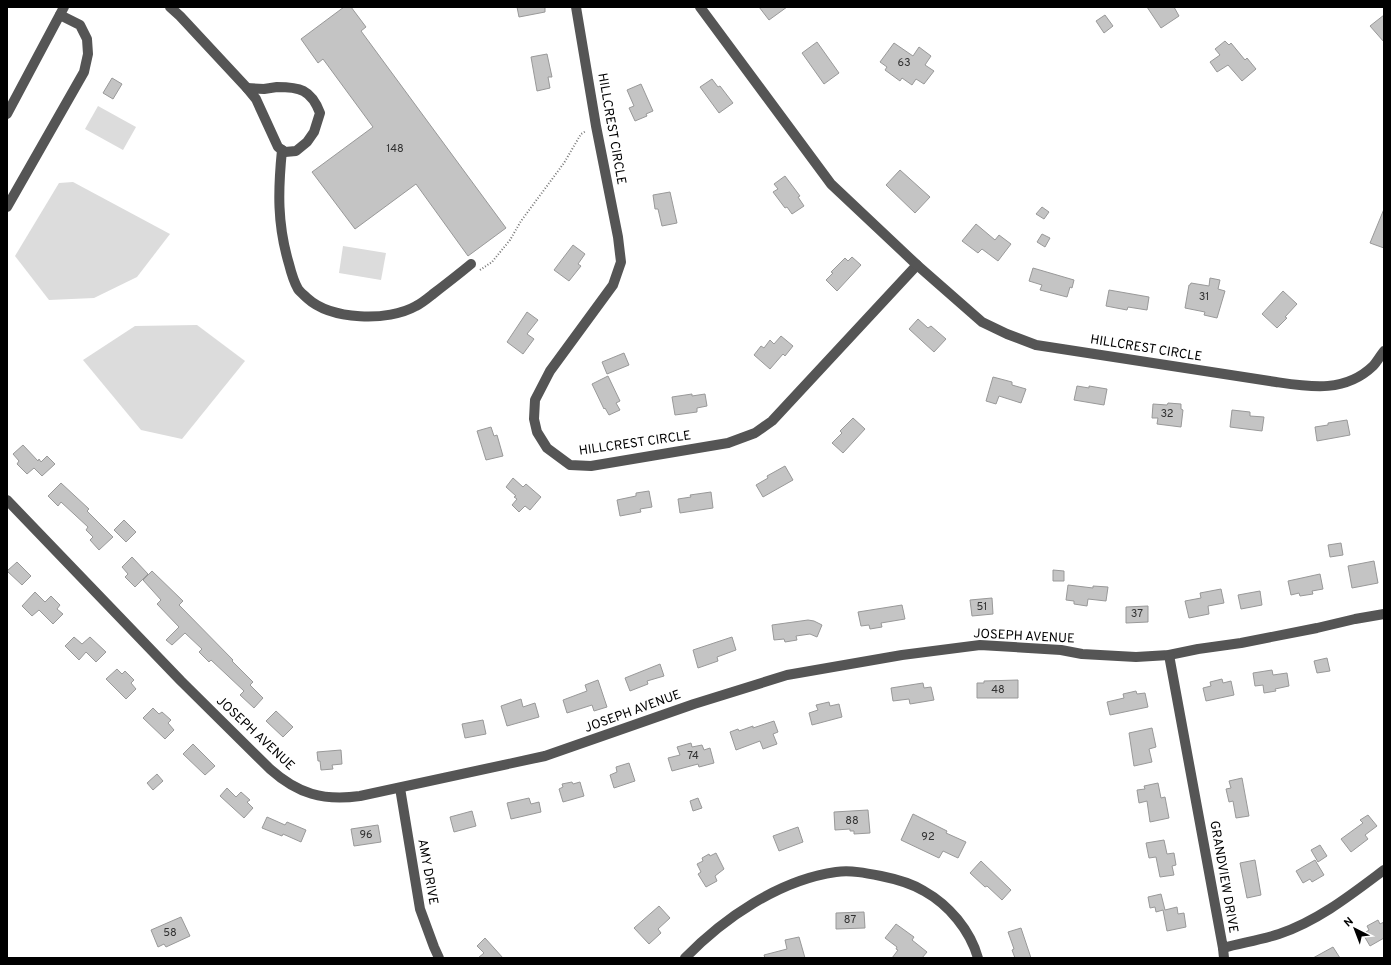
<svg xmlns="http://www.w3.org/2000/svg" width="1391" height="965" font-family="Overpass,sans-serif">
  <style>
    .green { fill: #dcdcdc }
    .building { fill: #c4c4c4; stroke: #999 }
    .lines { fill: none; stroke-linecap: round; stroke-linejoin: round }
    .path { stroke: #777; stroke-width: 2; stroke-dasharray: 1 2; stroke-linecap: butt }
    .minor { stroke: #555; stroke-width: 10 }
    .labels { text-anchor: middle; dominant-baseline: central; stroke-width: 3; stroke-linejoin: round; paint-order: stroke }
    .number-label { font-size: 11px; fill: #313131 }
    .street-label { font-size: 13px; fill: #000; stroke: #fff }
  </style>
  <rect width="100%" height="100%" fill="#fff"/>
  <g class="green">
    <path d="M98 106 136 127 123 150 85 129Z"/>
    <path d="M73 182 170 234 137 277 94 298 49 300 15 256 59 183Z"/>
    <path d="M343 246 386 253 381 280 339 273Z"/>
    <path d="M197 325 245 361 182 439 141 430 83 360 135 326Z"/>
  </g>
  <g class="building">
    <path d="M344 7H351L366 27 361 31 506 228 468 256 416 184 355 229 312 172 373 127 323 59 318 63 301 39Z"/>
    <path d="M517 7H545V12L519 17Z"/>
    <path d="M759 7H787L769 20Z"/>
    <path d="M1147 7H1174L1179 16 1161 28Z"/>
    <path d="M1105 15 1113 26 1104 33 1096 21Z"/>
    <path d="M1384 15V42L1370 26Z"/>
    <path d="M1225 41 1229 45 1231 43 1245 60 1247 58 1256 69 1242 81 1228 65 1217 72 1210 62 1220 55 1215 49Z"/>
    <path d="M817 42 839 73 824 84 802 53Z"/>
    <path d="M894 43 913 56 919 47 931 56 925 65 934 71 924 84 916 79 912 85 902 78 900 81 885 70 887 67 880 62Z"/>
    <path d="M547 54 552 77H548L550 88 537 91 531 57Z"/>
    <path d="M112 78 122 84 113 99 103 93Z"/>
    <path d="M712 79 718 87 720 86 733 103 719 113 700 87Z"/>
    <path d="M641 84 653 111 646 114 647 116 635 121 629 108 634 106 627 90Z"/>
    <path d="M900 170 930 197 915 213 886 185Z"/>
    <path d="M785 176 800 196 798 197 804 206 792 214 787 207 785 208 773 192 778 189 774 184Z"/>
    <path d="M670 192 677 223 662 226 658 209H655L653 195Z"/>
    <path d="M1042 207 1049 212 1044 219 1036 214Z"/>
    <path d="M1384 209V248L1370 243Z"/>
    <path d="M976 224 995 240 999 235 1011 244 998 261 982 249 978 253 962 241Z"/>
    <path d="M1042 234 1050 238 1045 247 1037 242Z"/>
    <path d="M573 245 585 254 578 264 581 266 569 281 554 270Z"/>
    <path d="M852 257 861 265 837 291 826 280 833 273 831 272 845 258 848 261Z"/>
    <path d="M1033 268 1074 280 1072 288 1070 287 1067 297 1040 290 1042 285 1029 281Z"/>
    <path d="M1210 278 1220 280 1218 289 1225 291 1217 318 1204 315 1205 312 1185 308 1189 285H1190L1191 283 1209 286Z"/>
    <path d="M1109 290 1149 297 1147 310 1128 307 1127 310 1106 306Z"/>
    <path d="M1283 291 1297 304 1285 317 1287 318 1277 328 1262 314Z"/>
    <path d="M527 312 538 320 527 334 534 339 523 354 507 342Z"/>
    <path d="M918 319 928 328 931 326 946 339 934 352 909 329Z"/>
    <path d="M781 336 793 346 785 356 783 354 770 369 754 355 761 346 764 348 770 340 774 344Z"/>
    <path d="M624 353 629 365 607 374 602 362Z"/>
    <path d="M608 376 620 401 616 403 620 410 609 415 605 408 604 409 592 384Z"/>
    <path d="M993 377 1012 382V385L1026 389 1021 403 999 396 996 404 986 401Z"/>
    <path d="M1077 386 1089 388V386L1107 389 1104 405 1074 400Z"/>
    <path d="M692 394V396L705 394 707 406 697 408V412L675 415 672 397Z"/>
    <path d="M1168 403 1181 404V409L1183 410 1181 427 1157 424 1158 418H1152L1153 404 1167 405Z"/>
    <path d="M1232 410 1250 412V416L1264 417 1262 431 1230 427Z"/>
    <path d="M853 418 865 429 843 453 832 443 842 433 840 431Z"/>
    <path d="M1347 420 1350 435 1317 441 1315 427 1328 425V423Z"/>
    <path d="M491 427 494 436 497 435 503 456 486 460 477 431Z"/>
    <path d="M23 445 38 461 39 459 41 462 47 456 55 464 42 476 34 468 27 474 17 464 19 461 13 454Z"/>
    <path d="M785 466 793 480 763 497 756 485 768 478 767 476Z"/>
    <path d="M513 478 523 487 526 484 541 497 530 510 525 506 519 512 512 505 517 499 514 497 516 496 506 487Z"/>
    <path d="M61 483 89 509 87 511 113 537 99 550 90 540 93 537 86 530 88 527 61 502 58 506 48 496Z"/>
    <path d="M649 491 652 507 640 509 641 512 620 516 617 500 636 496V493Z"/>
    <path d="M711 492 713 508 680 513 678 499 691 497 690 495Z"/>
    <path d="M124 520 136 532 126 542 114 530Z"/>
    <path d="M1341 543 1343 555 1330 557 1328 545Z"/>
    <path d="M132 557 148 574 135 587 125 577 128 574 122 567Z"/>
    <path d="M1374 561 1378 583 1352 588 1348 566Z"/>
    <path d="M17 562 31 576 22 585 7 571Z"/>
    <path d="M1053 570 1064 571V581H1053Z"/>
    <path d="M152 571 183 601 179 605 233 660 232 661 253 682 250 685 263 698 254 708 240 695 244 691 211 660 209 662 199 652 202 649 185 633 172 645 166 640 179 627 157 604 161 600 143 580Z"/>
    <path d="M1320 574 1323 589 1312 591 1313 594 1300 596 1299 593 1291 595 1288 581Z"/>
    <path d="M1068 585 1093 588V586L1108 587 1106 601 1088 599 1087 606 1074 604V601L1066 600Z"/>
    <path d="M1221 589 1224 603 1208 606 1209 614 1189 618 1185 601 1201 598 1200 593Z"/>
    <path d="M1260 591 1262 605 1241 609 1238 595Z"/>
    <path d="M35 592 45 602 51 596 60 605 57 609 63 614 53 624 39 610 32 616 22 606Z"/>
    <path d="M992 598 993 614 972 616 970 600Z"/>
    <path d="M902 605 905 619 881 623 882 627 870 629 869 625 861 626 858 612Z"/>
    <path d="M1148 606V622L1126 623V607Z"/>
    <path d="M808 620 814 621 822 625 817 637 810 634 796 636 797 640 785 642 784 639 774 640 772 625Z"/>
    <path d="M74 637 82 644 90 637 106 652 96 662 86 652 79 660 65 646Z"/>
    <path d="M732 637 736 650 717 657 718 661 698 668 693 650Z"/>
    <path d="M1327 658 1330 671 1317 673 1314 661Z"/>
    <path d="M660 664 664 676 647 681 648 684 630 691 625 678Z"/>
    <path d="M117 669 122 674 125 671 134 680 131 683 136 689 126 699 106 679Z"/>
    <path d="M1272 670 1273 675 1287 673 1289 686 1275 689 1276 691 1264 693 1263 685 1255 686 1253 673Z"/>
    <path d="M1222 679 1223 683 1231 681 1234 695 1206 701 1203 688 1211 686 1210 682Z"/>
    <path d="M598 680 607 707 594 711 592 705 567 713 563 700 587 691 585 685Z"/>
    <path d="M1018 680V698H977V683H984V681Z"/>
    <path d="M923 683 924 688 931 687 934 700 910 704 909 699 893 701 891 688Z"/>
    <path d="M1136 691 1137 694 1145 693 1148 707 1110 715 1107 702 1124 698 1123 694Z"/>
    <path d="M521 699 523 707 535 703 539 717 507 726 501 706Z"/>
    <path d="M829 702 830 706 839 704 842 717 812 725 809 713 818 710 816 705Z"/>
    <path d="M153 708 159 714 162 712 171 720 168 723 174 730 165 739 143 718Z"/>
    <path d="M276 711 293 727 283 737 266 721Z"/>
    <path d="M483 720 486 734 465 738 462 724Z"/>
    <path d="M774 721 778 732 773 734 777 744 763 749 760 741 736 750 730 732 738 729 739 731 753 726V728Z"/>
    <path d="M1152 728 1156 747 1149 749 1152 762 1134 766 1129 733Z"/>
    <path d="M691 743 692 747 702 745 704 750 710 748 714 763 699 767 698 764 672 771 668 758 680 755 677 747Z"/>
    <path d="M193 744 215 766 205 775 183 754Z"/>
    <path d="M341 750 342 764 332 765 333 769 321 770 320 761H318L317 752Z"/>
    <path d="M629 763 635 781 614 788 610 775 617 772 616 767Z"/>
    <path d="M157 774 163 781 153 790 147 783Z"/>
    <path d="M1242 778 1249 816 1236 818 1233 801 1229 802 1226 789 1231 788 1229 781Z"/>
    <path d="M572 782 573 784 580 782 584 796 563 802 559 789 563 787 562 784Z"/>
    <path d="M1158 783 1161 798 1165 797 1169 818 1150 822 1147 801 1139 803 1137 790 1145 789 1144 786Z"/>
    <path d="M227 788 236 797 241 792 250 800 247 802 253 808 244 818 220 796Z"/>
    <path d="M529 798 531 804 539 802 541 812 511 819 507 803Z"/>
    <path d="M698 798 702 808 693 811 690 801Z"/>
    <path d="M868 810 870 833 854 834V831H850V829L835 830 834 812Z"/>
    <path d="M472 811 476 826 454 832 450 817Z"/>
    <path d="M913 814 947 831 946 833 966 842 958 858 943 851 939 858 901 840Z"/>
    <path d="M1368 815 1377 826 1365 835 1368 839 1351 852 1341 839 1363 823 1360 820Z"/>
    <path d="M267 817 285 825 287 822 306 830 301 842 283 834 282 836 262 828Z"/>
    <path d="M378 825 381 842 354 846 351 829Z"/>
    <path d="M798 827 803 842 779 851 773 836Z"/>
    <path d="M1164 840 1167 854 1174 853 1176 865 1172 866 1174 875 1160 877 1156 857 1149 858 1146 843Z"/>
    <path d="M1320 845 1327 856 1318 862 1311 850Z"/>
    <path d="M716 853 724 869 715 876 717 881 706 887 698 874 701 872 697 864 703 861 702 858 709 854 710 856Z"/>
    <path d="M1255 860 1261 895 1247 898 1240 863Z"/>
    <path d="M1315 860 1324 875 1312 882 1310 879 1303 883 1296 871Z"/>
    <path d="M981 861 1011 890 1002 900 987 886 985 887 970 873Z"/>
    <path d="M1161 894 1165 910 1177 907 1178 914 1184 913 1186 927 1167 931 1163 910 1156 912 1155 907 1150 908 1148 897Z"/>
    <path d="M659 906 670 918 658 929 661 933 649 944 634 928Z"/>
    <path d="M864 912 865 928 836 929V913Z"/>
    <path d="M181 917 190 936 166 947 164 944 158 947 151 930Z"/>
    <path d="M1378 920 1380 924 1384 922V938L1370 946 1363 934 1369 930 1367 926Z"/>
    <path d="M896 924 914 937 912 940 927 952 922 958H892L898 950 896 949 897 947 885 938Z"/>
    <path d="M1021 928 1031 958H1015L1012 950 1014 949 1008 932Z"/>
    <path d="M799 937 805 958H765L764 955 787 949 785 940Z"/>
    <path d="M485 938 503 958H478L484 953 477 946Z"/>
    <path d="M1333 947 1340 958H1313Z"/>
  </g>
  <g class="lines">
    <path class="path" d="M480 270 492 262 510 240 521 221 564 163 581 134 586 131"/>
    <g class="minor">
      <path d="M170 7 180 16 247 88"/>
      <path d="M576 7 596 126 618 237 621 262 613 285 550 371 535 400 534 419 537 432 547 448 570 465 591 466 728 443 755 433 772 421 917 265"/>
      <path d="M700 7 831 184 917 265 982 322 1007 334 1036 345 1276 382C1310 387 1345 393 1373 366 1377 362 1380 356 1384 351"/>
      <path d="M277 87C299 87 311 89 320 113L314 132 307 142 296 151 285 152 278 147 256 99 247 88 264 89Z"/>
      <path d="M7 114 64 7"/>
      <path d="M282 150C278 190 277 224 289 264 291 272 294 282 298 289 300 292 304 295 307 298 331 320 388 322 416 306 422 303 428 298 433 294 446 284 459 274 471 264"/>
      <path d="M7 207 84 72 88 54 87 39 80 25 60 15"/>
      <path d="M7 500 181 681 270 769C298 794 323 801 360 796L545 756 694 704 787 675 902 655 980 645 1061 650 1082 654 1136 657 1169 655 1198 649 1241 643 1317 628 1355 619 1384 614"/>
      <path d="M1169 655 1223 948C1241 943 1261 940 1279 934 1318 921 1352 894 1384 870"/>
      <path d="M400 788 420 909 434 947 439 958"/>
      <path d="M1223 948 1224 958"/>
      <path d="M685 958C724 918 779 880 836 872 851 870 866 873 881 876 896 879 911 883 924 891 949 905 970 930 978 958"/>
    </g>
  </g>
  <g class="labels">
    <g class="number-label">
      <text x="904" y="63">63</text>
      <text x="395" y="149">148</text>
      <text x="1204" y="297">31</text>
      <text x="1167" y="414">32</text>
      <text x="982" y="607">51</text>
      <text x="1137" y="614">37</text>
      <text x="998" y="690">48</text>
      <text x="693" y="756">74</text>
      <text x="852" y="821">88</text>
      <text x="366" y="835">96</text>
      <text x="928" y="837">92</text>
      <text x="850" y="920">87</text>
      <text x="170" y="933">58</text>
    </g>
    <g class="street-label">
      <text transform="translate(611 129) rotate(80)">HILLCREST CIRCLE</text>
      <text transform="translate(1146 349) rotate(9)">HILLCREST CIRCLE</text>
      <text transform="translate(635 444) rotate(-8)">HILLCREST CIRCLE</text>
      <text transform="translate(1024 637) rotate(3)">JOSEPH AVENUE</text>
      <text transform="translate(633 712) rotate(-20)">JOSEPH AVENUE</text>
      <text transform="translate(255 734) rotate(43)">JOSEPH AVENUE</text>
      <text transform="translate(427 872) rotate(80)">AMY DRIVE</text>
      <text transform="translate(1223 877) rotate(80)">GRANDVIEW DRIVE</text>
    </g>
  </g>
  <rect width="1391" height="965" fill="none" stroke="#000000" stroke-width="16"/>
  <g transform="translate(1355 929) rotate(318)" stroke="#ffffff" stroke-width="3" paint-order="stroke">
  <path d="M0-3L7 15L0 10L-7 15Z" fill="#000000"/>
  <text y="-6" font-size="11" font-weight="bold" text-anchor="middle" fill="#000000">N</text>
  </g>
</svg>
